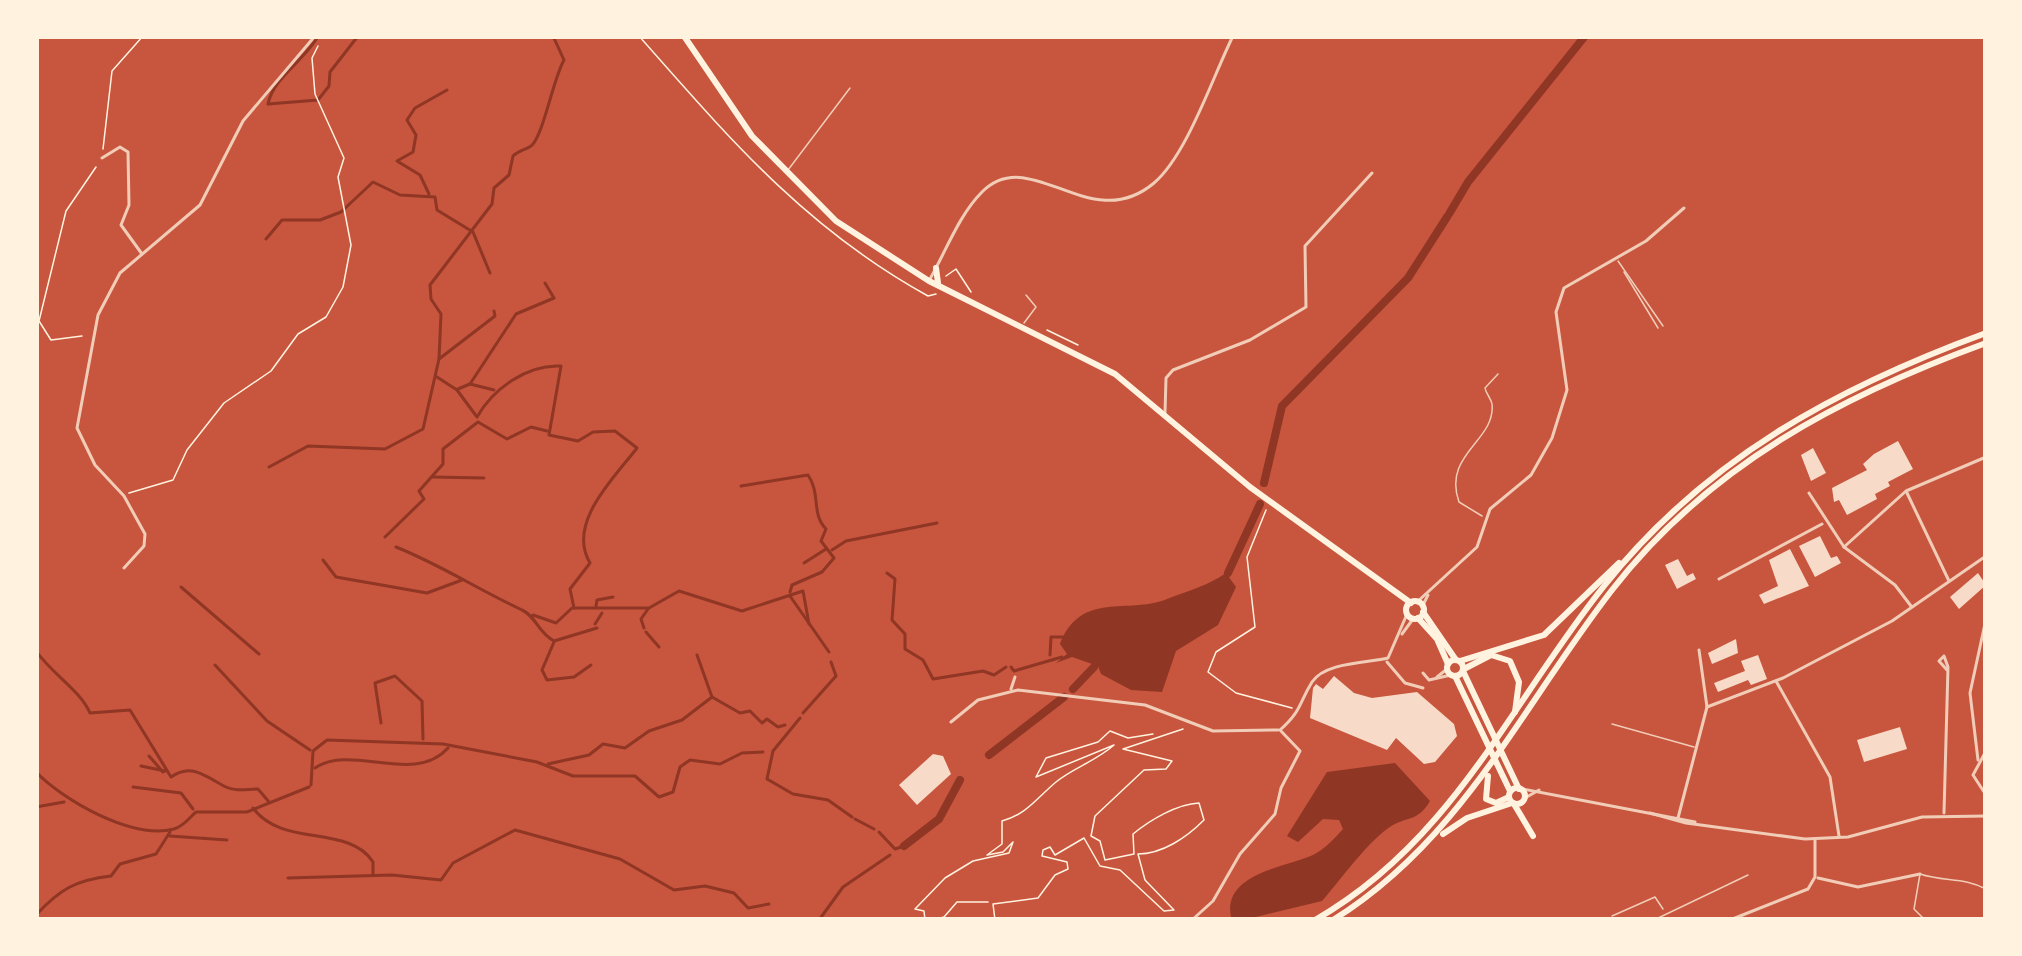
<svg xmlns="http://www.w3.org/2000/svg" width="2022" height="956" font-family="'Space Grotesk',sans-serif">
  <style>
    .water { fill: #8f3625 }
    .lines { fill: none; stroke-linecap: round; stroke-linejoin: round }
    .stream { stroke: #8f3625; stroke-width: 3 }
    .river { stroke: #8f3625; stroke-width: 8 }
    .building { fill: #f7dbc8 }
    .path { stroke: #fff3e0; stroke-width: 1.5 }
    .service { stroke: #f1ccb7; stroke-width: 1.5 }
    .minor { stroke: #f1ccb7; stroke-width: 3 }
    .tertiary { stroke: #f1ccb7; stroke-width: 3 }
    .primary { stroke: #fff3e0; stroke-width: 6 }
    .trunk { stroke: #fff3e0; stroke-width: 6 }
    .motorway { stroke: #fff3e0; stroke-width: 6 }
  </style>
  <rect width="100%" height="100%" fill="#c8553d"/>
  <g class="water">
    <path d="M1226 573 1236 587 1218 625 1176 651 1162 692 1131 690 1101 674 1098 666 1072 657 1056 663 1067 654 1060 644C1081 590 1128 615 1167 599 1188 591 1209 585 1226 573Z"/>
    <path d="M1395 763 1430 801C1418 821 1410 816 1393 825 1370 838 1339 882 1322 901L1243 920 1231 917C1222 874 1286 867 1313 855 1325 849 1334 839 1343 829L1339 820 1323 819 1298 842 1287 836 1327 772Z"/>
  </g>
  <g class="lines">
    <g class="stream">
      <path d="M318 36C305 60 273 78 268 104L318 100 329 86 330 72 358 36"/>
      <path d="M429 194 420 175 397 161 413 152 416 135 407 120 415 108 447 90"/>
      <path d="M266 239 282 220H320L341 212 373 182 400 195 435 197 437 210 473 232 490 273"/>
      <path d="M439 359 441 314 431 299 430 285 492 204 494 188 509 175 513 156C518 151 525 150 531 146 543 137 553 79 564 60L553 36"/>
      <path d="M437 377 457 390 477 417C493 389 527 364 561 366L549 435 578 441 593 432 615 431 637 448C615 477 566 523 590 563L570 589 574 608"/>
      <path d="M470 384 516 314 554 298 545 283"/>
      <path d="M458 389 470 384 494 390"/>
      <path d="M269 467 308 446 385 449 423 429 439 359 495 316 494 311"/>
      <path d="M432 477 484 478"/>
      <path d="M741 486 808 475C821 494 811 514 826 529L821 541 834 558 822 572 792 585 790 592"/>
      <path d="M385 537 424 499 419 491 443 464V449L478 422 507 439 531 427 547 431"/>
      <path d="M396 547C441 565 479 590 522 610 536 616 538 633 554 641L597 628"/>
      <path d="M832 550 846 541 937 523"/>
      <path d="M323 560 336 577 427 593 462 580"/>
      <path d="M804 563 826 549"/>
      <path d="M887 573 895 579 892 620 905 634V649L923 660 933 679 983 671 994 675 1006 667"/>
      <path d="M181 587 259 654"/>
      <path d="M790 596 829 652"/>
      <path d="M596 606 597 600 613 597"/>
      <path d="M533 615 556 623 572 608H649L679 591 742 611 803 591 809 624"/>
      <path d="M595 624 602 613"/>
      <path d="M644 628 641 619 648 609"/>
      <path d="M646 632 659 647"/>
      <path d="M554 642 542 670 547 680 574 677 591 665"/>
      <path d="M36 651C53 675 80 690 90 713L130 710 171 777C192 762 206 777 226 787 236 792 247 789 258 789L269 802"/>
      <path d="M697 655 712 697 740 713 750 711 762 723 767 719 778 727 785 725"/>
      <path d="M1050 655 1051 637H1063"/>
      <path d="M215 665 267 721 310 750"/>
      <path d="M1011 667 1014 671 1062 657"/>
      <path d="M803 713 836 676 831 662"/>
      <path d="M800 718 773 751 767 779 793 794 828 800 852 817"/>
      <path d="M381 723 375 683 395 676 422 701 423 739"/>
      <path d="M149 756 163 772"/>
      <path d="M548 764 589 755 603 744 625 748 649 731 682 720 712 697"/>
      <path d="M141 766 165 771"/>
      <path d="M315 768C351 743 414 786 448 748"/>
      <path d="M36 772C63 800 132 840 174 829 184 826 189 818 196 812H247L309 787"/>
      <path d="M311 785 313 751 327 740 443 744 537 762 573 776H635L659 797 673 792 680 767 690 760 720 764 742 753 763 752"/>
      <path d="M133 787 181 793 193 809"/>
      <path d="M36 807 64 802"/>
      <path d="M253 808C282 848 349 824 373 862V875"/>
      <path d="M855 819 874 829"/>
      <path d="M879 832 895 849 904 846"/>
      <path d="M170 836 227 840"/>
      <path d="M288 878 392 875 441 880 453 863 515 830 620 859 674 890 705 886 734 893 748 908 769 904"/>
      <path d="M36 915C60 889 76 880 111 876L120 864 156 854 170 832"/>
      <path d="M819 920 843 887 890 855"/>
    </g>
    <g class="river">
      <path d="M1449 214 1468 182 1585 36"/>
      <path d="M1264 483 1282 406 1408 278 1447 217"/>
      <path d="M1228 573 1260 504"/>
      <path d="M1073 689 1094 667"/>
      <path d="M989 755 1064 697"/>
      <path d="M904 846 939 819 960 780"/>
    </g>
  </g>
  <g class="building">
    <path d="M1898 441 1913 469 1888 482 1890 486 1875 494 1877 499 1847 515 1839 500 1834 502 1832 488 1867 470 1863 464 1874 454Z"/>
    <path d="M1813 448 1826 473 1811 481 1801 455Z"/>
    <path d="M1820 536 1831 558 1837 556 1841 563 1815 577 1799 546Z"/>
    <path d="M1790 549 1809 586 1764 604 1759 595 1778 586 1769 560Z"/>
    <path d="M1678 559 1687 576 1693 573 1696 579 1677 589 1665 565Z"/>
    <path d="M1978 573 1986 585 1959 609 1950 597Z"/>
    <path d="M1736 639 1738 653 1712 664 1708 653Z"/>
    <path d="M1758 655 1767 679 1751 685 1748 680 1718 692 1714 683 1745 671 1741 661Z"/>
    <path d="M1334 676 1354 693 1372 698 1417 692 1454 724 1457 736 1435 762 1424 764 1396 738 1387 750 1310 718 1313 688 1316 684 1323 689Z"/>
    <path d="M1900 727 1907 749 1864 762 1857 740Z"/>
    <path d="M933 754 943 756 951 774 917 805 899 785Z"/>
  </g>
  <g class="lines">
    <g class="path">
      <path d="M639 36C730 139 805 228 928 296L936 294"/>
      <path d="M103 149 112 71 143 36"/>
      <path d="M946 276 956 269 971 292"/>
      <path d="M1047 330 1078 345"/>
      <path d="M82 336 51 340 39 321 66 211 96 167"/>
      <path d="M129 493 173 480 187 450 224 403 271 371 298 334 326 317 343 287 351 245 338 177 344 158 315 94 312 58 318 46"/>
      <path d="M1266 510 1247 557 1255 627 1216 652 1208 672 1236 693 1292 708"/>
      <path d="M925 920 924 911 915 909 945 878 973 861 1009 853 1013 842 1003 852 987 855 1002 844V821C1026 815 1038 797 1056 782 1073 768 1096 761 1114 745L1036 777 1046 758 1098 742 1110 731 1128 738 1153 734"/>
      <path d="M933 920 944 917 957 902H988"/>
      <path d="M995 920 993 904 1038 898 1055 875 1068 869 1067 862 1042 856 1043 850 1050 847 1055 855 1084 838 1100 866 1120 870 1164 911 1174 910 1145 880 1138 854C1162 854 1186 838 1204 820L1199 803C1177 804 1150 820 1133 834L1134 854 1105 860 1100 841 1091 836 1095 816 1144 770 1166 769 1172 761 1123 749 1183 729"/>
    </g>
    <g class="service">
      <path d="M788 170 850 88"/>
      <path d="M1618 261 1663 326"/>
      <path d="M1624 272 1658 328"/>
      <path d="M1024 323 1036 307 1026 295"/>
      <path d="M1482 516 1459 502C1442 454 1496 441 1492 404 1491 398 1486 394 1485 388L1498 374"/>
      <path d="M1612 724 1694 747"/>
      <path d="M1612 916 1655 897 1663 909"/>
      <path d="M1654 920 1748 875"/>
      <path d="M1925 920 1914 909 1920 874C1944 882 1964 877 1986 889"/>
    </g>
    <g class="minor">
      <path d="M102 158 120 147 128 152 129 205 121 225 142 254"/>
      <path d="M930 279C946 251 959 215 982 192 1031 143 1090 237 1154 183 1187 155 1213 76 1233 36"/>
      <path d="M1165 413 1166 378 1173 370 1250 340 1306 307 1305 246 1372 173"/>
      <path d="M1809 493 1844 547 1895 585 1911 606"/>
      <path d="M1907 493 1949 581"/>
      <path d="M1844 547 1906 491 1986 457"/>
      <path d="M124 568 144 546 145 534 124 496 95 465 77 428 98 315 120 273 200 205 243 121 315 36"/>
      <path d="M1719 579 1822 524"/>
      <path d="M1417 602 1477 547 1490 509 1531 475 1552 438 1567 390 1556 312 1564 288 1646 241 1684 208"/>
      <path d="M1422 607 1428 595"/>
      <path d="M1402 634 1413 619"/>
      <path d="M1387 662 1405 683 1423 688"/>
      <path d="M1423 673 1429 680 1451 675"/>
      <path d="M1437 677 1447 669"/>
      <path d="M1776 681 1830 777 1839 836"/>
      <path d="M1011 689 1015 677"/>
      <path d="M1707 707 1783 678 1892 621 1986 556"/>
      <path d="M951 722 978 700 1018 690 1145 705 1213 731 1278 730"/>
      <path d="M1986 751 1973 775 1986 795"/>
      <path d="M1978 760 1970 693 1986 619"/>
      <path d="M1944 813 1948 667 1944 656 1939 661 1947 670"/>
      <path d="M1678 818 1707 707 1699 650"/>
      <path d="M1818 878 1858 887 1920 874"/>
      <path d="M1192 920 1213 901 1240 854 1275 814 1281 788 1300 751 1280 730C1302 710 1298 705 1312 682 1325 662 1367 663 1388 658L1407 614"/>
    </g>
    <g class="tertiary">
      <path d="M1523 789 1695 822"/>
      <path d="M1525 798 1539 790"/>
      <path d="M1650 813 1686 823 1805 839 1848 837 1922 817 1986 816"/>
      <path d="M1730 920 1808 889 1815 877V839"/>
    </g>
    <g class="primary">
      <path d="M684 36 752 136 836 221 929 281 1115 374 1250 487 1411 603"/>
      <path d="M936 268 938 283"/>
      <circle cx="1415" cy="610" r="9"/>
      <path d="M1423 612 1456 660"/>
      <path d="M1418 618 1437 639 1448 664"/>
    </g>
    <g class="trunk">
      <circle cx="1455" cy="668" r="8"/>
      <path d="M1463 671 1519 789"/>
      <path d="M1455 676 1510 791"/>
      <circle cx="1517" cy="796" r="8"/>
      <path d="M1514 804 1533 836"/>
    </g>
    <g class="motorway">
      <path d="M1460 661 1544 635 1619 563"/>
      <path d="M1464 669 1491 655 1510 661 1519 682 1515 712"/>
      <path d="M1488 776 1486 799 1496 803 1509 797"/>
      <path d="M1443 834 1467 818 1512 803"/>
      <path d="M1315 920C1452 842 1510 704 1604 586 1705 459 1836 388 1986 333"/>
      <path d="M1333 920C1462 840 1522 706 1612 590 1709 465 1841 396 1986 343"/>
    </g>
  </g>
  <rect width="2022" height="956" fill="none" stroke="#fff3e0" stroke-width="78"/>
</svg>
